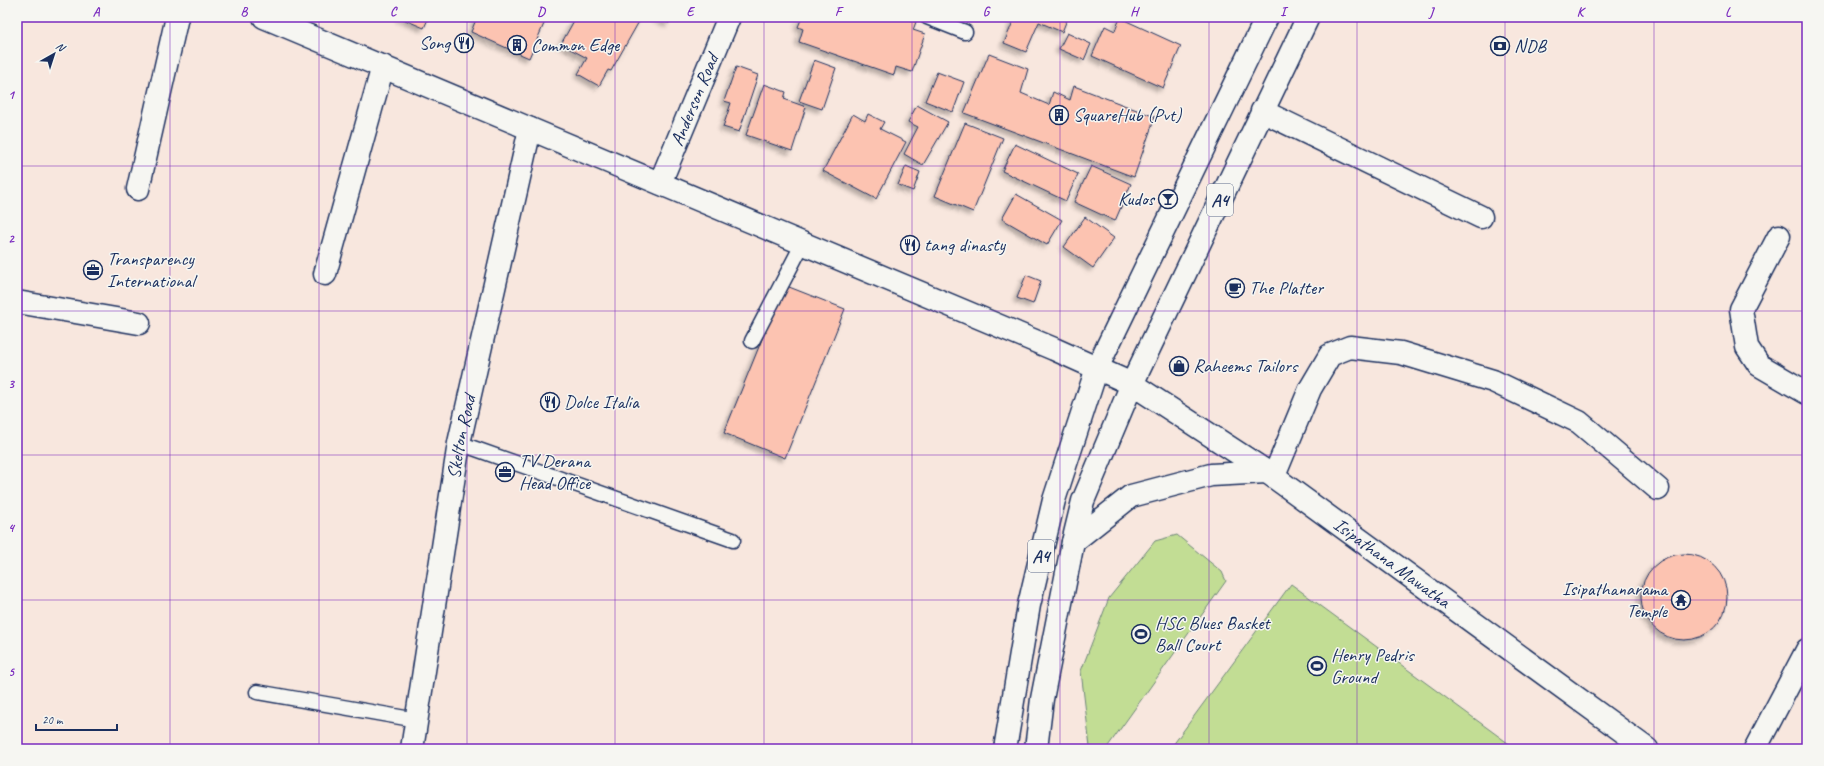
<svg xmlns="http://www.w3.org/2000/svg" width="1824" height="766" font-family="Caveat,sans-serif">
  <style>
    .green { fill: #c2dd94; stroke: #6e8679 }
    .building { fill: #fcc3b1; stroke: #1b2f5e; filter: url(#shadow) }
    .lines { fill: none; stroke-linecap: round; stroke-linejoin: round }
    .service-casing { stroke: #1b2f5e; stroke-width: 17 }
    .minor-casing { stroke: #1b2f5e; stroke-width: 25 }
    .secondary-casing { stroke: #1b2f5e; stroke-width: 25 }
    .trunk-casing { stroke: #1b2f5e; stroke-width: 25 }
    .service { stroke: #f6f6f2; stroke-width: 14 }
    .minor { stroke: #f6f6f2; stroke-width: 22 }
    .secondary { stroke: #f6f6f2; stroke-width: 22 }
    .trunk { stroke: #f6f6f2; stroke-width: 22 }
    .grid { fill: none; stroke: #7b2cbf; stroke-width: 1; stroke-opacity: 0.55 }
    .labels { text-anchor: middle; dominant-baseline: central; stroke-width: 3; stroke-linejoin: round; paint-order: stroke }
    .shield { fill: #f6f6f2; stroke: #5d6b8a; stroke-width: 1 }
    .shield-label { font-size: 18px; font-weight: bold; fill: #1b2f5e }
    .poi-label { font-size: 19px; fill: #1b2f5e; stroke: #f6f6f2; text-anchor: start }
    .street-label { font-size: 19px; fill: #1b2f5e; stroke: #f6f6f2 }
    .neatline { fill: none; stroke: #7b2cbf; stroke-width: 1.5 }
    .grid-label { font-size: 13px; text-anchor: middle; font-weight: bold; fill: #7b2cbf }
  </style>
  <defs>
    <filter id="shadow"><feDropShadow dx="-3.5" dy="3.5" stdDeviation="2" flood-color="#0004"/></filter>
  </defs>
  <rect width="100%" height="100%" fill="#f8e7de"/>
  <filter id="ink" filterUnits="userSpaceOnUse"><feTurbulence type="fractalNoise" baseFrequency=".025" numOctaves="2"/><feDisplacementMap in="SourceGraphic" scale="8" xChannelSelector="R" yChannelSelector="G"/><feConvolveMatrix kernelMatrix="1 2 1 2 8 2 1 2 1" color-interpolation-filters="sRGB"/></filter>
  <g filter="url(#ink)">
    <g class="green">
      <path d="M1177 535 1222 572 1226 581 1106 749 1090 747 1081 671 1109 598 1155 541Z"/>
      <path d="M1291 584 1516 749H1170Z"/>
    </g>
    <g class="building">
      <path d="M398 17H429L424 28Z"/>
      <path d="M477 17H547L529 58 471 32Z"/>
      <path d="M576 17H638L641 18 611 71 608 70 599 86 578 74 587 58 561 44Z"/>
      <path d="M656 17H671L669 23Z"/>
      <path d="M802 17H902L916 22 913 30 925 34 912 72 896 67 894 75 799 42 803 29 798 27Z"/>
      <path d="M1015 17H1068L1062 32 1039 22 1026 52 1004 43Z"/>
      <path d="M1120 18 1181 46 1163 88 1092 56 1105 26 1115 31Z"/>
      <path d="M1067 33 1091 44 1084 60 1059 49Z"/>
      <path d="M989 54 1028 69 1021 93 1049 105 1053 92 1070 100 1074 86 1155 117 1134 177 964 113Z"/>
      <path d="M814 60 836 68 822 109 799 101Z"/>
      <path d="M736 67 758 75 739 132 723 127 731 103 724 101Z"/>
      <path d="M937 72 964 82 953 112 925 101Z"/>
      <path d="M764 84 786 92 784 99 806 107 792 151 746 135Z"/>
      <path d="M917 105 948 122 923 165 904 154 918 127 908 122Z"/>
      <path d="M853 114 865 121 868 114 884 122 880 129 906 142 876 199 823 171Z"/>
      <path d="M965 123 1003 138 973 212 935 196Z"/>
      <path d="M1015 144 1078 174 1066 201 1002 171Z"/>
      <path d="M906 166 920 172 913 191 898 185Z"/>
      <path d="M1091 166 1131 184 1115 221 1074 202Z"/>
      <path d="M1016 194 1062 220 1047 245 1002 219Z"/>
      <path d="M1085 217 1114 238 1093 268 1064 247Z"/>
      <path d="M1026 275 1041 281 1033 304 1017 298Z"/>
      <path d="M784 285 845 309 785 458 724 433Z"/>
      <circle cx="1684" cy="597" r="43"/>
    </g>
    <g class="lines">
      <defs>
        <g id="service">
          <path d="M927 17 965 32"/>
          <path d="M752 341 803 243"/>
          <path d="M459 443 733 540"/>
          <path d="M257 692 417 720"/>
        </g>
        <g id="minor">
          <path d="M1262 111 1481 217"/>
          <path id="s1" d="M660 183 729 17"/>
          <path d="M138 189 177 17"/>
          <path d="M1779 236 1741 309 1747 347 1759 365 1807 393"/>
          <path d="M325 274 383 66"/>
          <path d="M17 302 139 323"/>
          <path d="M1274 476 1310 389 1330 355 1350 347 1401 353 1493 381 1579 422 1658 489"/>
          <path id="s2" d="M412 749 459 443 530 129"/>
          <path d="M1755 749 1807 650"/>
        </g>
        <g id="secondary">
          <path id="s3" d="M264 17 1054 349 1132 384 1267 472 1647 749"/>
        </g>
        <g id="trunk">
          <path d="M1073 542 1131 496 1211 475 1267 472"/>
          <path d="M1005 749 1029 605 1054 500 1097 368 1267 17"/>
          <path d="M1036 749 1042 699 1073 542 1083 501 1132 384 1308 17"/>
        </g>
      </defs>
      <use href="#service" class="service-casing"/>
      <use href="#minor" class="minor-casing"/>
      <use href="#secondary" class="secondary-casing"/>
      <use href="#trunk" class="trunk-casing"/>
      <use href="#service" class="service"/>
      <use href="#minor" class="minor"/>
      <use href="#secondary" class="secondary"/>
      <use href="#trunk" class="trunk"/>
    </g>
  </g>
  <path class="grid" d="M170 17V749M319 17V749M467 17V749M615 17V749M764 17V749M912 17V749M1060 17V749M1209 17V749M1357 17V749M1505 17V749M1654 17V749M17 166H1807M17 311H1807M17 455H1807M17 600H1807"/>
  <defs>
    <symbol id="restaurant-ring" viewBox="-11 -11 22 22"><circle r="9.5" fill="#f6f6f2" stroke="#1b2f5e" stroke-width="1.5"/><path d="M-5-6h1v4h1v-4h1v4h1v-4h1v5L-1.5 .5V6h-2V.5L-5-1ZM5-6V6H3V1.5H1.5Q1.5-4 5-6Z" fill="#1b2f5e"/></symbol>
    <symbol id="building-ring" viewBox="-11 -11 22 22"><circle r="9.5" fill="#f6f6f2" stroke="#1b2f5e" stroke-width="1.5"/><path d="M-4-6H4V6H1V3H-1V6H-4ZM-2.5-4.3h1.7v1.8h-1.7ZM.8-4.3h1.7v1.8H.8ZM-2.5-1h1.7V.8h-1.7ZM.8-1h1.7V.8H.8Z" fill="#1b2f5e"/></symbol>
    <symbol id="bank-ring" viewBox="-11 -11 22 22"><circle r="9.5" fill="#f6f6f2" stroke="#1b2f5e" stroke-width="1.5"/><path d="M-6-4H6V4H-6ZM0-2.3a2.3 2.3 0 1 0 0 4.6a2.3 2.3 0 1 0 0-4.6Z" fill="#1b2f5e"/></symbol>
    <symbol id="bar-ring" viewBox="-11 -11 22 22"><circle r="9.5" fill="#f6f6f2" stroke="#1b2f5e" stroke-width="1.5"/><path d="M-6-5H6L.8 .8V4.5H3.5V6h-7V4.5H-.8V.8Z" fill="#1b2f5e"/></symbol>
    <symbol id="office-ring" viewBox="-11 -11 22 22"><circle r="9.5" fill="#f6f6f2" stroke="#1b2f5e" stroke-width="1.5"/><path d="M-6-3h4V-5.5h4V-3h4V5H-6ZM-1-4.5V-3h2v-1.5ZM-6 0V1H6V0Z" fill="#1b2f5e"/></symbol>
    <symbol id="cafe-ring" viewBox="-11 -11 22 22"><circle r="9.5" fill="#f6f6f2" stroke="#1b2f5e" stroke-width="1.5"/><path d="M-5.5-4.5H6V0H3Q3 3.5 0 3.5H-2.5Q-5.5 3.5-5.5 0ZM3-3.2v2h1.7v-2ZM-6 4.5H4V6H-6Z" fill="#1b2f5e"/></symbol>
    <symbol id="shop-ring" viewBox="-11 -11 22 22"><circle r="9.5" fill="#f6f6f2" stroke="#1b2f5e" stroke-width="1.5"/><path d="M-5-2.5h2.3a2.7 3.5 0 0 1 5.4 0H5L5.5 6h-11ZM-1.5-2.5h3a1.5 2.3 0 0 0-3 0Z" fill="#1b2f5e"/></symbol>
    <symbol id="temple-ring" viewBox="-11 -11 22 22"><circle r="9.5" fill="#f6f6f2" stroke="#1b2f5e" stroke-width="1.5"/><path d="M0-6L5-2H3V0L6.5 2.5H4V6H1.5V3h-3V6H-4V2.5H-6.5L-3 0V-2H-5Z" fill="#1b2f5e"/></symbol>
    <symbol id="stadium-ring" viewBox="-11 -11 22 22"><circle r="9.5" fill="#f6f6f2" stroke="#1b2f5e" stroke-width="1.5"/><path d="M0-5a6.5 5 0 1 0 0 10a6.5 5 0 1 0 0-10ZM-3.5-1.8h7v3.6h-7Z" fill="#1b2f5e"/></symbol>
  </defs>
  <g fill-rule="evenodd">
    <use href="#restaurant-ring" x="453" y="32" width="22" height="22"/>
    <use href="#building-ring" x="506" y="34" width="22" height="22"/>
    <use href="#bank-ring" x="1489" y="35" width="22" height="22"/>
    <use href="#building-ring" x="1048" y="104" width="22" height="22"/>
    <use href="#bar-ring" x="1157" y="188" width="22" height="22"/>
    <use href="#restaurant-ring" x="899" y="234" width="22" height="22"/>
    <use href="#office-ring" x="82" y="259" width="22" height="22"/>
    <use href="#cafe-ring" x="1224" y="277" width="22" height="22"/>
    <use href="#shop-ring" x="1168" y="355" width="22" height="22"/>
    <use href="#restaurant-ring" x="539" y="391" width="22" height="22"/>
    <use href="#office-ring" x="494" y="461" width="22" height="22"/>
    <use href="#temple-ring" x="1670" y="589" width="22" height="22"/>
    <use href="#stadium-ring" x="1130" y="623" width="22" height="22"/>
    <use href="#stadium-ring" x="1306" y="655" width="22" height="22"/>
  </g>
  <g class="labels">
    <g class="shield">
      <rect x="1207" y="184" width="26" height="32" rx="3"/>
      <rect x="1028" y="540" width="26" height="32" rx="3"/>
    </g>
    <g class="shield-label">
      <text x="1220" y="200">A4</text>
      <text x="1041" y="556">A4</text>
    </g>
    <g class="poi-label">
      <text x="450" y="43" text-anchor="end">Song</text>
      <text x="531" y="45">Common Edge</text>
      <text x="1514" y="46">NDB</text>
      <text x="1073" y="115">SquareHub (Pvt)</text>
      <text x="1154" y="199" text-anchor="end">Kudos</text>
      <text x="924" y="245">tang dinasty</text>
      <text x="107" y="259">Transparency<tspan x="107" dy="22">International</tspan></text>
      <text x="1249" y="288">The Platter</text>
      <text x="1193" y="366">Raheems Tailors</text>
      <text x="564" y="402">Dolce Italia</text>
      <text x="519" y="461">TV Derana<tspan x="519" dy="22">Head Office</tspan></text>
      <text x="1667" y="589" text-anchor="end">Isipathanarama<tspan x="1667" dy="22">Temple</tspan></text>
      <text x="1155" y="623">HSC Blues Basket<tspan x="1155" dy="22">Ball Court</tspan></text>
      <text x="1331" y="655">Henry Pedris<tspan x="1331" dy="22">Ground</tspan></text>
    </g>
    <g class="street-label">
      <text stroke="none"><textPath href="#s1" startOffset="90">Anderson Road</textPath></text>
      <text stroke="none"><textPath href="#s2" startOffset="316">Skelton Road</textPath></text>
      <text stroke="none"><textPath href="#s3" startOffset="1258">Isipathana Mawatha</textPath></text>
    </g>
  </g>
  <rect width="1824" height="766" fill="none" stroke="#f6f6f2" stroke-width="44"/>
  <g transform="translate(54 54) rotate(39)" stroke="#f6f6f2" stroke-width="3" paint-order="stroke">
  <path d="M0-3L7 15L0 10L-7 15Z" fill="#1b2f5e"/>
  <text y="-6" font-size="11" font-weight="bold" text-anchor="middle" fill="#1b2f5e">N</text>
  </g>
  <path d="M36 724v6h81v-6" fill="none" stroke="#1b2f5e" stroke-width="2"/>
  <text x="42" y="724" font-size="12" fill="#1b2f5e" stroke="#f6f6f2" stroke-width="3" paint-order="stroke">20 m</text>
  <rect x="22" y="22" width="1780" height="722" class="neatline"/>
  <g class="grid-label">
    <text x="96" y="16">A</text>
    <text x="244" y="16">B</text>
    <text x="393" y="16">C</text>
    <text x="541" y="16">D</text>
    <text x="690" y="16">E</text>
    <text x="838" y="16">F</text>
    <text x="986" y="16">G</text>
    <text x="1134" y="16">H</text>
    <text x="1283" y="16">I</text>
    <text x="1431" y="16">J</text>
    <text x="1580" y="16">K</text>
    <text x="1728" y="16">L</text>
    <text x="11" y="99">1</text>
    <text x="11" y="243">2</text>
    <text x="11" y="388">3</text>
    <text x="11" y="532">4</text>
    <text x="11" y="676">5</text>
  </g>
</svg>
